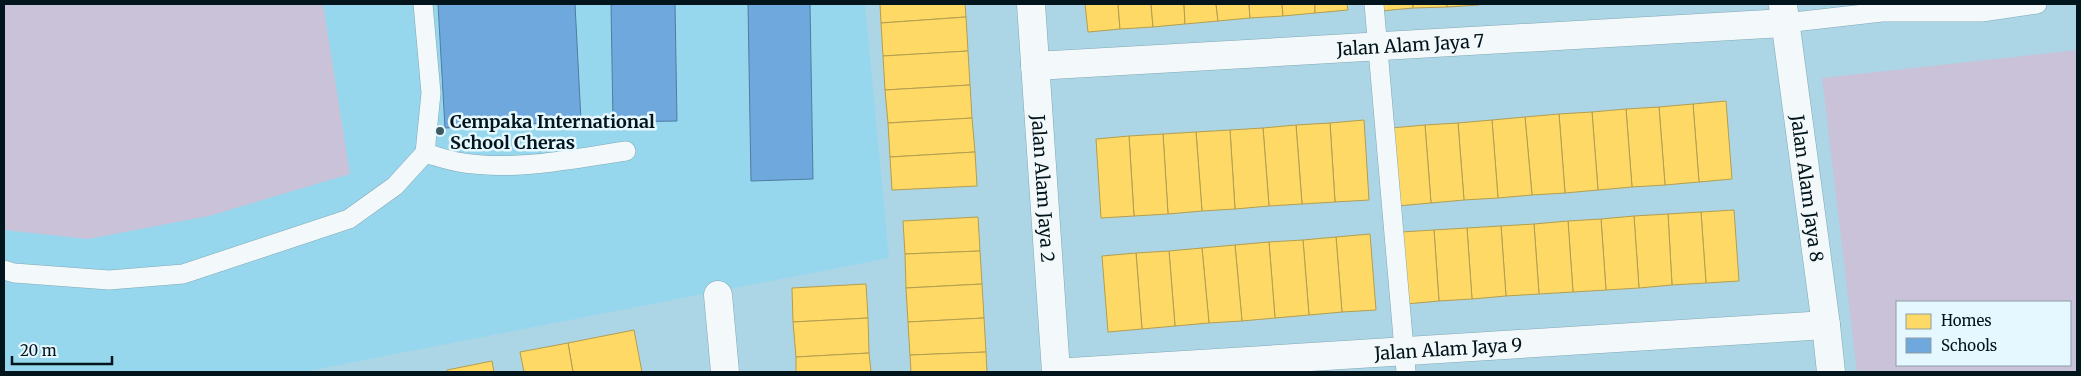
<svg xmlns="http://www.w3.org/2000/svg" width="2081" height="376" font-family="Merriweather,serif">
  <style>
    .built { fill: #97d7ee }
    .green { fill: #c9c2d8; fill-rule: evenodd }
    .homes { fill: #ffd966; stroke: #b39e50 }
    .schools { fill: #6fa8dc; stroke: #4e7ca2 }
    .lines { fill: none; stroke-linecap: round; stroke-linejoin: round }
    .service-casing { stroke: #81a8b5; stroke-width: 20 }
    .minor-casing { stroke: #81a8b5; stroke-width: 29 }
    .service { stroke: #f3f9fb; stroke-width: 19 }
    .minor { stroke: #f3f9fb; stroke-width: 28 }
    .poi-dot { fill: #3d5962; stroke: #e6f8ff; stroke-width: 2 }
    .labels { text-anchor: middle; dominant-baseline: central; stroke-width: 5; stroke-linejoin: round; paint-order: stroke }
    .street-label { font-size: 18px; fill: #02151c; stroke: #e6f8ff }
    .poi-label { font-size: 18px; font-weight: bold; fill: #02151c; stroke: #e6f8ff; text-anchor: start }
  </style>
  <rect width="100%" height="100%" fill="#acd6e5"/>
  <path class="built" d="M4 4H865L889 258 303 372H4Z"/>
  <g class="green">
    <path d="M4 4H323L350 174 209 216 88 239 4 230Z"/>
    <path d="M2077 50V372H1857L1822 78ZM1897 302H2070V365H1897Z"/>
  </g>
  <g class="homes">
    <path d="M880 4H965L966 17 881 23Z"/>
    <path d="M1085 4H1118L1120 29 1088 32Z"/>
    <path d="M1118 4H1151L1153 27 1120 29Z"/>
    <path d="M1151 4H1184L1185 24 1153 27Z"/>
    <path d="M1184 4H1216L1218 21 1185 24Z"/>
    <path d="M1216 4H1249L1250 18 1218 21Z"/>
    <path d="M1249 4H1282L1283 16 1250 18Z"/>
    <path d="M1282 4H1315V13L1283 16Z"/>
    <path d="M1315 4H1347L1348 10 1315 13Z"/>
    <path d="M1380 4H1413V8L1381 11Z"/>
    <path d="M1413 4H1447V7L1413 8Z"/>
    <path d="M1447 4H1479V5L1447 7Z"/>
    <path d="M966 17 968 51 883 56 881 23Z"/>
    <path d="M968 51 970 85 885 90 883 56Z"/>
    <path d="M970 85 972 118 888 123 885 90Z"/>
    <path d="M1726 101 1732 179 1699 182 1693 104Z"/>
    <path d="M1693 104 1699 182 1665 185 1659 107Z"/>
    <path d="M1659 107 1665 185 1632 187 1626 109Z"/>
    <path d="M1626 109 1632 187 1598 190 1592 112Z"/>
    <path d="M1592 112 1598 190 1565 193 1559 114Z"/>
    <path d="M1559 114 1565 193 1532 195 1525 117Z"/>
    <path d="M1525 117 1532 195 1498 198 1492 120Z"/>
    <path d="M972 118 975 152 890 157 888 123Z"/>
    <path d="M1364 120 1369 200 1335 202 1330 123Z"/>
    <path d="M1492 120 1498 198 1464 200 1458 123Z"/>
    <path d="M1330 123 1335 202 1302 204 1296 125Z"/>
    <path d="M1458 123 1464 200 1431 203 1425 125Z"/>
    <path d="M1296 125 1302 204 1269 206 1263 128Z"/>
    <path d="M1425 125 1431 203 1397 206 1391 128Z"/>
    <path d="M1263 128 1269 206 1235 209 1230 130Z"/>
    <path d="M1230 130 1235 209 1202 211 1196 132Z"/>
    <path d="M1196 132 1202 211 1168 214 1163 134Z"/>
    <path d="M1163 134 1168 214 1134 216 1129 136Z"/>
    <path d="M1129 136 1134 216 1101 218 1096 139Z"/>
    <path d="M975 152 977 186 892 190 890 157Z"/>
    <path d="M1734 210 1739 281 1706 283 1701 212Z"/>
    <path d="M1701 212 1706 283 1672 285 1668 214Z"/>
    <path d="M1668 214 1672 285 1639 288 1634 216Z"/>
    <path d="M1634 216 1639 288 1606 290 1601 219Z"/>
    <path d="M978 217 980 251 905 254 903 221Z"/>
    <path d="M1601 219 1606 290 1573 292 1568 221Z"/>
    <path d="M1568 221 1573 292 1539 294 1534 224Z"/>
    <path d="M1534 224 1539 294 1506 296 1501 226Z"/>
    <path d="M1501 226 1506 296 1472 299 1467 228Z"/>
    <path d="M1467 228 1472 299 1439 301 1434 230Z"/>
    <path d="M1434 230 1439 301 1406 304 1401 232Z"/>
    <path d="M1370 234 1376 310 1342 312 1336 237Z"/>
    <path d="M1336 237 1342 312 1309 315 1303 240Z"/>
    <path d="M1303 240 1309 315 1275 318 1269 242Z"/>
    <path d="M1269 242 1275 318 1242 321 1235 245Z"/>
    <path d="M1235 245 1242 321 1209 323 1202 248Z"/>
    <path d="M1202 248 1209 323 1175 326 1169 251Z"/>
    <path d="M980 251 982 284 906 288 905 254Z"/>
    <path d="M1169 251 1175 326 1142 329 1136 253Z"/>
    <path d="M1136 253 1142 329 1108 332 1102 256Z"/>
    <path d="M866 284 868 318 793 322 792 288Z"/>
    <path d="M982 284 984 318 908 322 906 288Z"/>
    <path d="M868 318 869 353 796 357 793 322Z"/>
    <path d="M984 318 986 352 910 355 908 322Z"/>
    <path d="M634 330 642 372H573L568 343Z"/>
    <path d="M568 343 573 372H524L520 352Z"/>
    <path d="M986 352 987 372H911L910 355Z"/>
    <path d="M869 353 871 372H796V357Z"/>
    <path d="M492 361 494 372H447V370Z"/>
  </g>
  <g class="schools">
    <path d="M438 4H575L581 121 445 128Z"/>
    <path d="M611 4H675L677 121 613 122Z"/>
    <path d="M748 4H810L813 179 751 181Z"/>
  </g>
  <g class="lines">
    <defs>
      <g id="service">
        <path d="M1374 4 1406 372"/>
        <path d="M1785 23 1882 12H1982L2037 4"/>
        <path d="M425 153C436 156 447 160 458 162 514 172 571 159 626 151"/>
        <path d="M4 270 14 273 109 280 183 274 349 219 395 186 425 153 431 93 423 4"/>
      </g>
      <g id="minor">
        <path id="s1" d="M1031 4 1056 372"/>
        <path id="s2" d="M1783 5 1826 325 1831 372"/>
        <path id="s3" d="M1035 66 1785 23"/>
        <path d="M718 295 725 372"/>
        <path id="s4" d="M1070 372 1826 325"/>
      </g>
    </defs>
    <use href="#service" class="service-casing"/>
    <use href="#minor" class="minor-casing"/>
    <use href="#service" class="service"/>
    <use href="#minor" class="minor"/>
  </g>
  <circle class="poi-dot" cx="440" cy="131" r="5"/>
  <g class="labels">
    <g class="street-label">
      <text stroke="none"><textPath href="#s3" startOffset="376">Jalan Alam Jaya 7</textPath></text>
      <text stroke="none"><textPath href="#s1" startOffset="185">Jalan Alam Jaya 2</textPath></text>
      <text stroke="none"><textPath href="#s2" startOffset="185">Jalan Alam Jaya 8</textPath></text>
      <text stroke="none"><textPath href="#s4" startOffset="379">Jalan Alam Jaya 9</textPath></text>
    </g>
    <g class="poi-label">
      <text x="450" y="121">Cempaka International<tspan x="450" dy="21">School Cheras</tspan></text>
    </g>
  </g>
  <rect width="2081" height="376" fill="none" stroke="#02151c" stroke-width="10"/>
  <rect x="1896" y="301" width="175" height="65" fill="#e6f8ff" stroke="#8b9da4"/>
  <rect x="1906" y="314" width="25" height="15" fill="#ffd966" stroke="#8b9da4"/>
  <text x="1941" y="326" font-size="15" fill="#02151c">Homes</text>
  <rect x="1906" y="338" width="25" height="15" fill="#6fa8dc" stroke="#8b9da4"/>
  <text x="1941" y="351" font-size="15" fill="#02151c">Schools</text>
  <path d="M12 356v8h100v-8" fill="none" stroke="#02151c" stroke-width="2.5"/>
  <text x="20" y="356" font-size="15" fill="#02151c" stroke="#e6f8ff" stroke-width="4" paint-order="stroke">20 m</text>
</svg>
